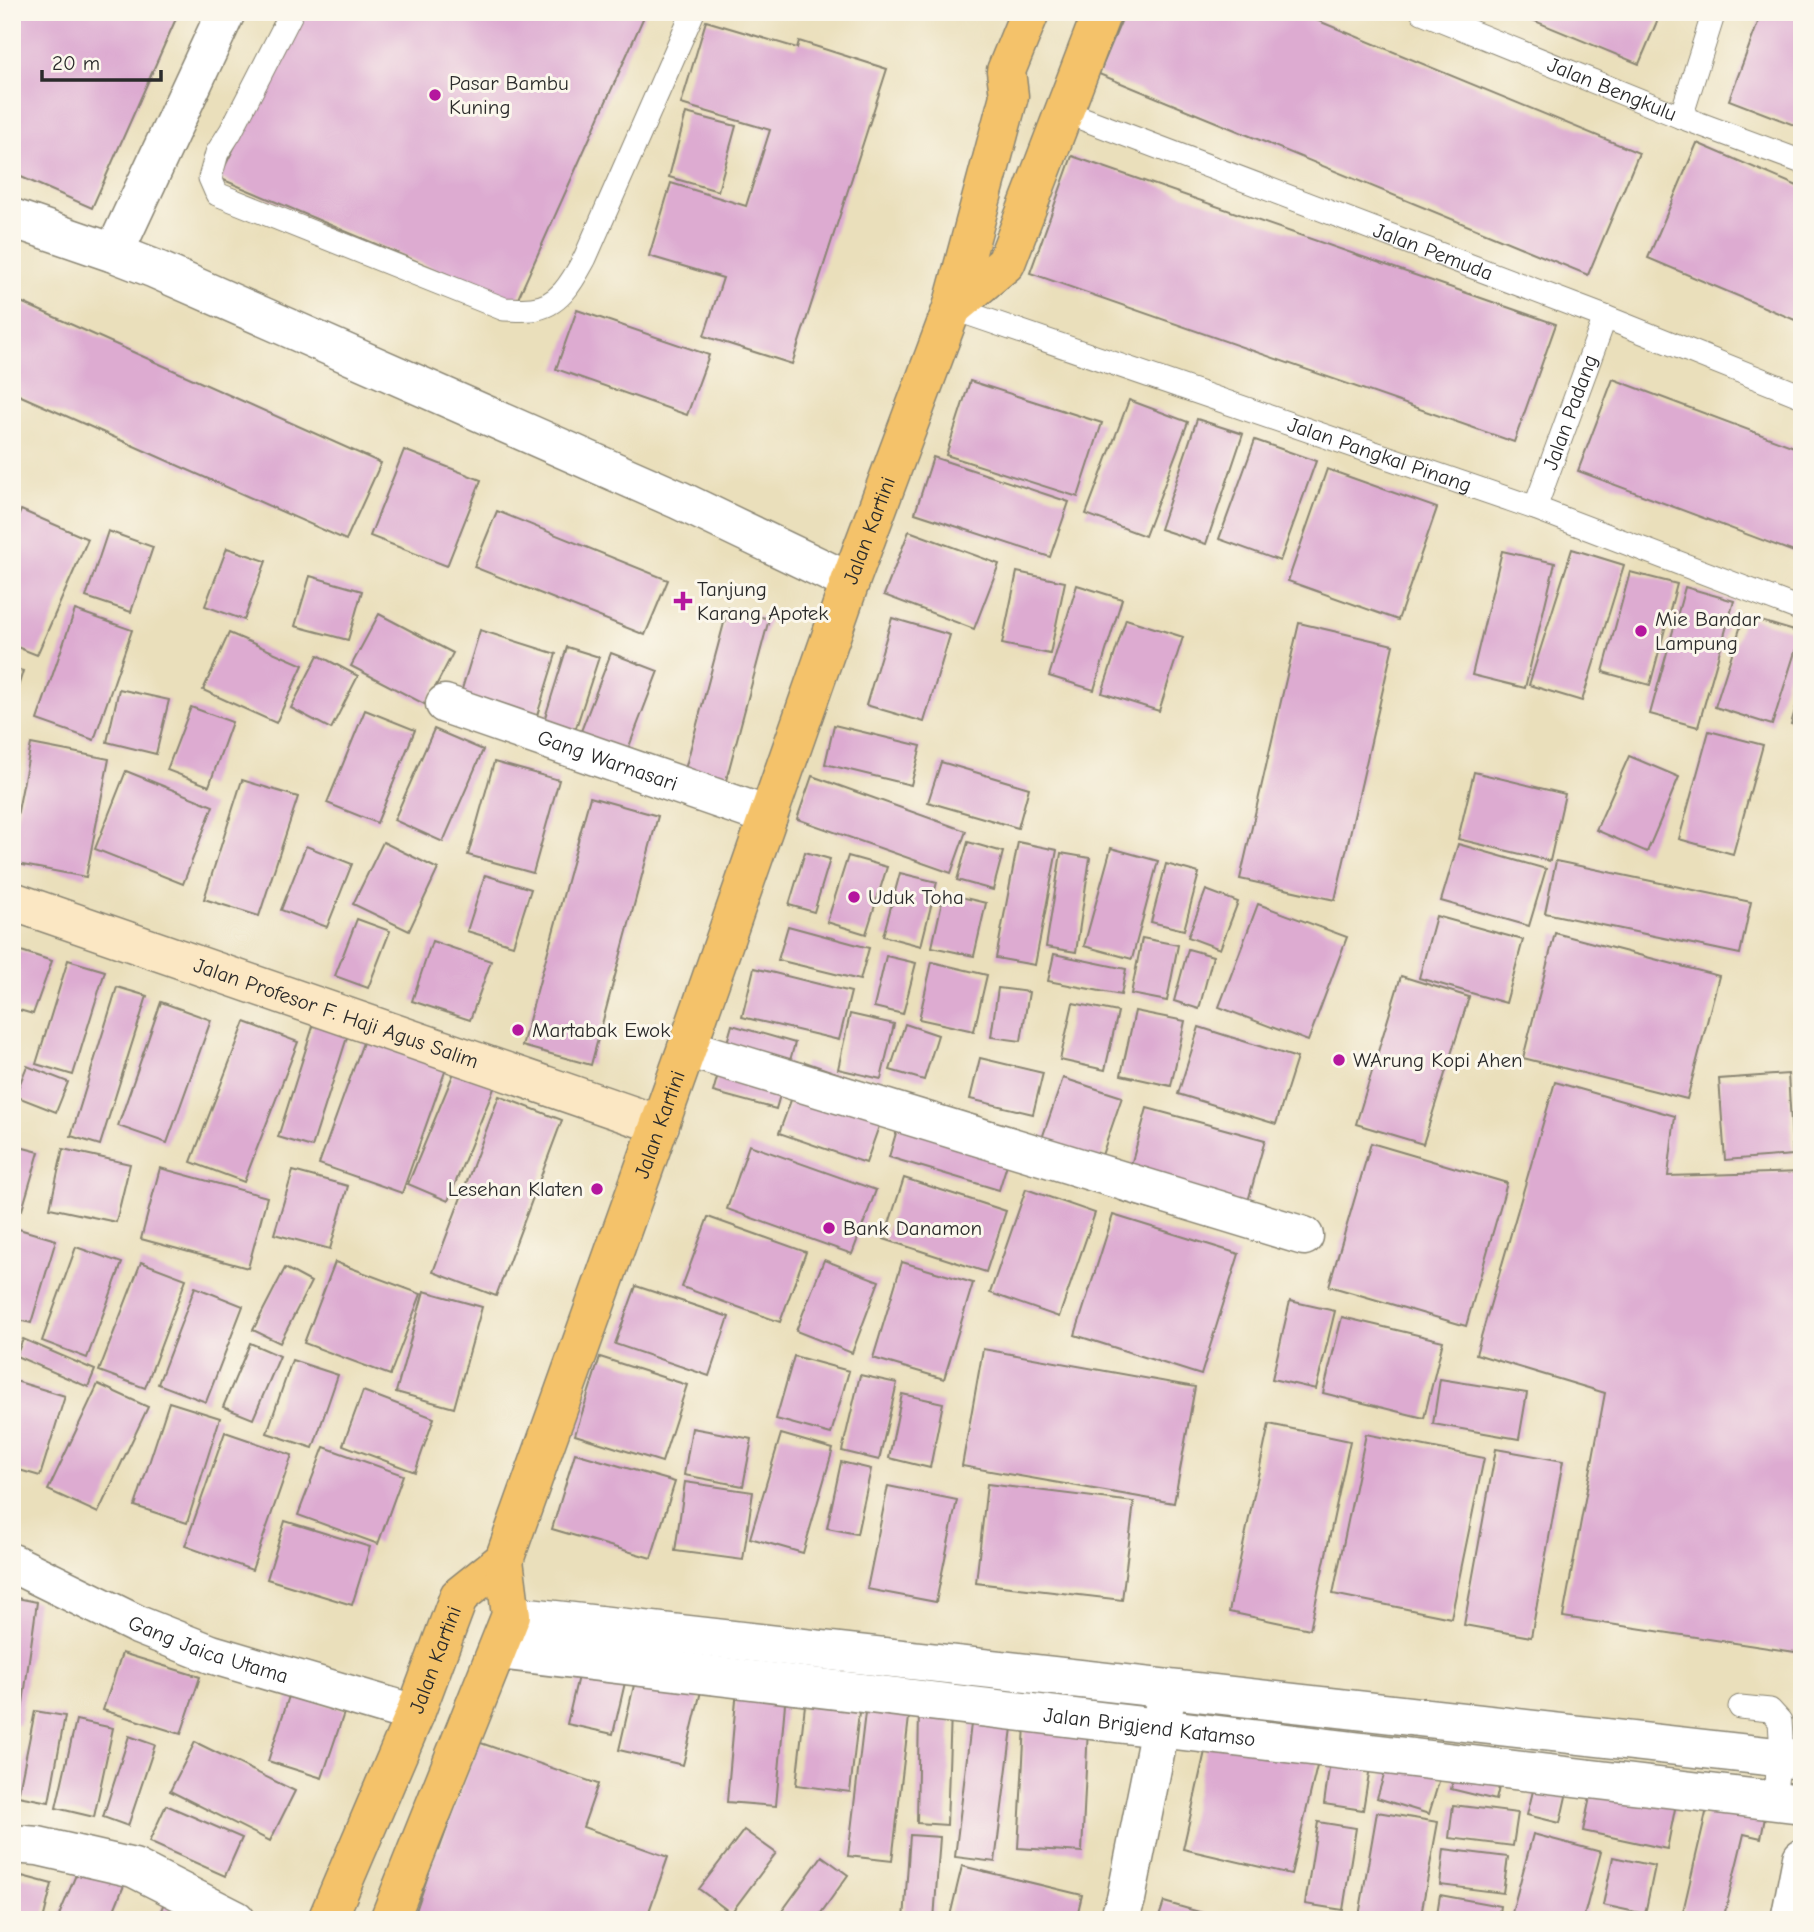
<svg xmlns="http://www.w3.org/2000/svg" width="1814" height="1932" font-family="'Comic Neue',sans-serif">
  <style>
    .building { fill: #ddabd1 }
    .lines { fill: none; stroke-linecap: round; stroke-linejoin: round }
    .service-casing { stroke: #8a8573; stroke-width: 25 }
    .minor-casing { stroke: #8a8573; stroke-width: 41 }
    .tertiary-casing { stroke: #8a8573; stroke-width: 41 }
    .secondary-casing { stroke: #8a8573; stroke-width: 41 }
    .trunk-casing { stroke: #8a8573; stroke-width: 41 }
    .service { stroke: #fff; stroke-width: 23 }
    .minor { stroke: #fff; stroke-width: 38 }
    .tertiary { stroke: #fff; stroke-width: 38 }
    .secondary { stroke: #fbe7c3; stroke-width: 38 }
    .trunk { stroke: #f4c26a; stroke-width: 38 }
    .poi-dot { fill: #b5179e; stroke: #fbf7ec; stroke-width: 2.5 }
    .labels { text-anchor: middle; dominant-baseline: central; stroke-width: 6; stroke-linejoin: round; paint-order: stroke }
    .poi-label { font-size: 21px; fill: #2b2b2b; stroke: #fbf7ec; text-anchor: start }
    .street-label { font-size: 21px; fill: #2b2b2b; stroke: #fbf7ec }
  </style>
  <rect width="100%" height="100%" fill="#fbf7ec"/>
  <filter id="ink" filterUnits="userSpaceOnUse"><feTurbulence type="fractalNoise" baseFrequency=".0143" numOctaves="2"/><feDisplacementMap in="SourceGraphic" scale="14" xChannelSelector="R" yChannelSelector="G"/><feConvolveMatrix kernelMatrix="1 2 1 2 8 2 1 2 1" color-interpolation-filters="sRGB"/></filter>
  <filter id="wash" filterUnits="userSpaceOnUse"><feTurbulence type="fractalNoise" baseFrequency=".00686" numOctaves="4" result="noise"/><feDisplacementMap in="SourceGraphic" scale="28" xChannelSelector="R" yChannelSelector="G"/><feGaussianBlur stdDeviation="1.57" result="paint"/><feColorMatrix in="noise" values="0 0 0 0 0 0 0 0 0 0 0 0 0 0 0 0 0 1.4 0 .05"/><feComposite in="paint" operator="in"/></filter>
  <g filter="url(#wash)">
    <rect width="100%" height="100%" fill="#eadfbb"/>
    <g id="blocks">
      <g class="building">
        <path d="M14 12H179L92 208 12 173V17Z"/>
        <path d="M302 12H646L516 303 219 178Z"/>
        <path d="M1125 12H1297L1639 153 1588 275 1099 74Z"/>
        <path d="M1513 12H1661L1639 64Z"/>
        <path d="M1762 12H1802V128L1729 100Z"/>
        <path d="M706 21 797 48 799 41 887 69 792 364 704 336 723 278 649 256 671 183 746 206 770 130 681 104Z"/>
        <path d="M686 113 736 126 718 191 669 177Z"/>
        <path d="M1697 143 1802 188V323L1648 258Z"/>
        <path d="M1072 156 1556 324 1514 442 1030 273Z"/>
        <path d="M12 298 381 463 346 540 12 392Z"/>
        <path d="M577 310 709 355 687 415 556 369Z"/>
        <path d="M1613 379 1802 450V555L1578 471Z"/>
        <path d="M970 381 1102 423 1078 497 946 455Z"/>
        <path d="M1129 400 1188 422 1145 536 1086 514Z"/>
        <path d="M1197 419 1243 434 1206 544 1160 529Z"/>
        <path d="M1255 440 1316 461 1280 561 1219 539Z"/>
        <path d="M404 450 481 480 447 566 370 536Z"/>
        <path d="M933 457 1069 502 1050 557 915 513Z"/>
        <path d="M1327 469 1437 508 1398 620 1288 581Z"/>
        <path d="M21 510 88 539 37 655 12 645V531Z"/>
        <path d="M497 511 668 580 645 635 474 567Z"/>
        <path d="M108 531 153 547 131 612 86 597Z"/>
        <path d="M909 531 999 564 974 629 884 595Z"/>
        <path d="M227 548 266 561 244 620 205 606Z"/>
        <path d="M1572 549 1624 565 1582 701 1529 685Z"/>
        <path d="M1502 551 1555 563 1525 688 1472 675Z"/>
        <path d="M1017 572 1065 582 1050 654 1002 644Z"/>
        <path d="M1630 572 1677 584 1650 685 1603 672Z"/>
        <path d="M310 576 362 591 348 640 295 626Z"/>
        <path d="M1077 585 1122 599 1094 690 1049 676Z"/>
        <path d="M1685 587 1734 601 1698 727 1650 714Z"/>
        <path d="M728 608 769 619 724 788 683 777Z"/>
        <path d="M75 610 132 630 94 740 37 720Z"/>
        <path d="M379 614 453 653 426 705 351 666Z"/>
        <path d="M1744 616 1801 633 1772 725 1715 707Z"/>
        <path d="M892 618 950 635 924 722 866 705Z"/>
        <path d="M1126 619 1183 637 1159 711 1102 693Z"/>
        <path d="M1299 623 1393 645 1335 900 1240 879Z"/>
        <path d="M480 630 556 654 535 722 459 699Z"/>
        <path d="M229 633 303 665 276 723 203 690Z"/>
        <path d="M567 647 599 657 573 737 542 727Z"/>
        <path d="M611 653 658 671 625 757 578 739Z"/>
        <path d="M318 655 358 676 331 729 291 708Z"/>
        <path d="M12 668 23 671 13 703H12Z"/>
        <path d="M119 689 169 700 156 754 107 742Z"/>
        <path d="M1801 689H1802V727L1791 724Z"/>
        <path d="M191 707 232 722 209 786 167 770Z"/>
        <path d="M365 710 415 730 377 823 327 803Z"/>
        <path d="M834 725 921 746 911 785 825 764Z"/>
        <path d="M434 729 483 750 443 842 394 820Z"/>
        <path d="M1709 731 1763 745 1733 854 1679 839Z"/>
        <path d="M31 744 109 759 86 877 12 863V842Z"/>
        <path d="M1629 756 1679 777 1647 852 1596 830Z"/>
        <path d="M494 762 559 780 533 873 468 855Z"/>
        <path d="M941 762 1029 788 1018 828 928 802Z"/>
        <path d="M126 771 213 806 183 884 95 849Z"/>
        <path d="M1474 772 1565 794 1550 861 1458 839Z"/>
        <path d="M812 776 966 831 951 873 797 819Z"/>
        <path d="M242 780 298 797 259 916 204 899Z"/>
        <path d="M590 797 658 816 591 1065 522 1046Z"/>
        <path d="M383 842 438 869 409 931 353 904Z"/>
        <path d="M968 842 1003 852 993 890 957 880Z"/>
        <path d="M1018 842 1057 850 1035 965 996 958Z"/>
        <path d="M1458 844 1546 869 1529 926 1441 901Z"/>
        <path d="M306 846 352 864 327 927 281 910Z"/>
        <path d="M1111 848 1158 861 1132 959 1084 946Z"/>
        <path d="M805 852 830 859 814 912 789 905Z"/>
        <path d="M1061 853 1090 858 1076 952 1046 947Z"/>
        <path d="M848 856 887 867 866 934 827 922Z"/>
        <path d="M1556 861 1751 902 1740 954 1545 913Z"/>
        <path d="M1166 864 1199 873 1184 930 1151 922Z"/>
        <path d="M900 873 937 882 921 946 883 936Z"/>
        <path d="M485 875 531 889 513 945 467 931Z"/>
        <path d="M1206 890 1238 902 1220 949 1188 937Z"/>
        <path d="M944 893 986 903 974 956 932 947Z"/>
        <path d="M1258 904 1347 937 1308 1041 1219 1007Z"/>
        <path d="M1436 916 1523 940 1506 1003 1419 978Z"/>
        <path d="M357 919 390 931 368 988 335 976Z"/>
        <path d="M788 926 869 948 860 980 778 960Z"/>
        <path d="M1555 933 1719 976 1687 1099 1523 1058Z"/>
        <path d="M1142 938 1178 945 1167 1001 1131 994Z"/>
        <path d="M432 941 491 961 470 1020 412 1001Z"/>
        <path d="M12 948 52 961 33 1014 12 1008Z"/>
        <path d="M1188 949 1213 956 1199 1009 1174 1001Z"/>
        <path d="M1054 954 1126 969 1121 995 1048 981Z"/>
        <path d="M886 956 916 963 903 1014 874 1007Z"/>
        <path d="M68 960 105 971 73 1075 36 1064Z"/>
        <path d="M932 962 987 975 974 1031 919 1019Z"/>
        <path d="M754 968 851 992 839 1040 742 1017Z"/>
        <path d="M1401 976 1469 997 1423 1144 1356 1124Z"/>
        <path d="M117 987 147 996 100 1145 71 1136Z"/>
        <path d="M998 988 1029 992 1021 1041 991 1037Z"/>
        <path d="M161 1002 211 1020 167 1143 118 1126Z"/>
        <path d="M1073 1003 1118 1012 1105 1070 1060 1060Z"/>
        <path d="M1135 1011 1185 1021 1171 1086 1121 1075Z"/>
        <path d="M850 1014 894 1024 881 1079 838 1069Z"/>
        <path d="M316 1017 350 1028 312 1147 278 1137Z"/>
        <path d="M245 1022 298 1042 244 1182 191 1162Z"/>
        <path d="M905 1024 938 1035 924 1080 890 1070Z"/>
        <path d="M732 1025 795 1043 776 1109 713 1092Z"/>
        <path d="M1199 1027 1297 1058 1276 1124 1178 1094Z"/>
        <path d="M365 1037 447 1066 402 1193 319 1164Z"/>
        <path d="M980 1058 1043 1073 1033 1114 970 1099Z"/>
        <path d="M805 1062 891 1092 866 1163 779 1133Z"/>
        <path d="M27 1066 68 1082 56 1112 15 1096Z"/>
        <path d="M455 1070 495 1086 448 1201 408 1184Z"/>
        <path d="M1788 1074 1793 1155 1725 1160 1719 1079Z"/>
        <path d="M1063 1078 1122 1097 1090 1190 1031 1170Z"/>
        <path d="M1555 1082 1675 1116 1668 1176 1802 1172V1653L1563 1617 1605 1393 1476 1354Z"/>
        <path d="M499 1096 562 1120 496 1296 433 1272Z"/>
        <path d="M906 1099 1017 1132 999 1190 889 1157Z"/>
        <path d="M1147 1108 1265 1140 1239 1234 1121 1201Z"/>
        <path d="M1371 1143 1507 1183 1466 1326 1329 1286Z"/>
        <path d="M12 1145 39 1152 22 1210 12 1207Z"/>
        <path d="M749 1145 876 1190 852 1254 727 1209Z"/>
        <path d="M63 1149 130 1164 116 1222 50 1208Z"/>
        <path d="M160 1168 267 1197 248 1268 141 1239Z"/>
        <path d="M293 1171 348 1186 330 1249 274 1234Z"/>
        <path d="M904 1178 1006 1211 986 1272 884 1239Z"/>
        <path d="M1026 1189 1095 1213 1059 1317 990 1293Z"/>
        <path d="M1113 1215 1239 1254 1201 1375 1075 1335Z"/>
        <path d="M708 1217 806 1252 780 1322 682 1287Z"/>
        <path d="M12 1227 56 1240 31 1323 12 1318Z"/>
        <path d="M76 1247 122 1263 87 1358 42 1341Z"/>
        <path d="M824 1260 879 1281 852 1353 796 1331Z"/>
        <path d="M141 1262 186 1279 145 1388 99 1371Z"/>
        <path d="M335 1262 421 1294 390 1375 304 1343Z"/>
        <path d="M902 1262 973 1283 944 1379 873 1358Z"/>
        <path d="M285 1268 311 1282 280 1343 253 1330Z"/>
        <path d="M636 1286 729 1317 709 1376 615 1344Z"/>
        <path d="M195 1287 243 1306 206 1402 158 1384Z"/>
        <path d="M424 1291 482 1307 454 1408 396 1392Z"/>
        <path d="M1290 1301 1335 1311 1316 1389 1272 1379Z"/>
        <path d="M1342 1317 1443 1341 1424 1418 1323 1393Z"/>
        <path d="M23 1339 95 1370 88 1387 16 1356Z"/>
        <path d="M250 1343 280 1356 253 1419 223 1407Z"/>
        <path d="M983 1349 1195 1387 1174 1503 962 1466Z"/>
        <path d="M794 1356 849 1371 831 1434 776 1419Z"/>
        <path d="M600 1357 687 1385 662 1462 575 1435Z"/>
        <path d="M292 1360 338 1375 313 1448 267 1433Z"/>
        <path d="M860 1375 897 1383 879 1460 842 1451Z"/>
        <path d="M1440 1379 1527 1393 1519 1439 1433 1424Z"/>
        <path d="M12 1380 65 1396 40 1476 12 1468Z"/>
        <path d="M98 1384 148 1407 98 1513 48 1490Z"/>
        <path d="M363 1391 434 1418 415 1472 343 1445Z"/>
        <path d="M902 1394 943 1403 930 1468 889 1458Z"/>
        <path d="M169 1402 220 1418 187 1523 135 1506Z"/>
        <path d="M1269 1424 1350 1441 1310 1629 1229 1612Z"/>
        <path d="M692 1428 752 1439 743 1486 684 1475Z"/>
        <path d="M225 1432 292 1455 252 1570 185 1546Z"/>
        <path d="M781 1434 833 1449 803 1553 750 1538Z"/>
        <path d="M1366 1434 1484 1458 1451 1618 1333 1594Z"/>
        <path d="M324 1447 403 1475 378 1544 298 1515Z"/>
        <path d="M1496 1449 1563 1461 1531 1637 1464 1625Z"/>
        <path d="M575 1453 675 1482 651 1558 552 1529Z"/>
        <path d="M841 1462 871 1469 857 1534 827 1528Z"/>
        <path d="M685 1482 753 1492 743 1560 675 1551Z"/>
        <path d="M987 1484 1134 1502 1122 1600 976 1583Z"/>
        <path d="M888 1486 957 1500 936 1602 867 1589Z"/>
        <path d="M285 1521 370 1547 352 1605 267 1579Z"/>
        <path d="M12 1597 37 1602 20 1725 12 1724Z"/>
        <path d="M122 1653 200 1677 181 1734 103 1710Z"/>
        <path d="M581 1663 627 1674 613 1734 567 1724Z"/>
        <path d="M637 1672 702 1687 683 1765 619 1750Z"/>
        <path d="M737 1688 786 1692 776 1806 727 1802Z"/>
        <path d="M290 1693 345 1710 322 1778 268 1761Z"/>
        <path d="M806 1696 860 1703 850 1792 796 1785Z"/>
        <path d="M866 1704 910 1709 892 1861 848 1856Z"/>
        <path d="M35 1711 65 1716 49 1802 18 1796Z"/>
        <path d="M919 1711 951 1712 947 1825 917 1823Z"/>
        <path d="M76 1720 113 1728 94 1817 56 1808Z"/>
        <path d="M971 1724 1012 1728 995 1862 955 1857Z"/>
        <path d="M1025 1725 1088 1728 1082 1852 1018 1848Z"/>
        <path d="M129 1736 155 1745 128 1826 103 1817Z"/>
        <path d="M1208 1738 1318 1762 1291 1874 1183 1849Z"/>
        <path d="M195 1742 295 1791 270 1841 170 1791Z"/>
        <path d="M478 1742 598 1784 583 1827 668 1857 646 1920H413L437 1849 439 1850Z"/>
        <path d="M1331 1754 1371 1761 1363 1810 1324 1804Z"/>
        <path d="M1389 1759 1441 1775 1429 1814 1377 1798Z"/>
        <path d="M1456 1768 1501 1779 1496 1800 1451 1789Z"/>
        <path d="M1537 1775 1569 1783 1560 1823 1527 1815Z"/>
        <path d="M1592 1787 1676 1804 1667 1849 1583 1831Z"/>
        <path d="M1710 1796 1767 1807 1761 1838 1744 1834 1723 1920H1681Z"/>
        <path d="M166 1805 242 1838 225 1876 149 1842Z"/>
        <path d="M1453 1805 1518 1813 1513 1846 1449 1838Z"/>
        <path d="M1377 1812 1438 1822 1420 1920H1383L1359 1916Z"/>
        <path d="M1318 1822 1356 1828 1343 1910 1305 1904Z"/>
        <path d="M744 1830 776 1853 731 1913 699 1889Z"/>
        <path d="M1533 1834 1601 1852 1583 1920H1510Z"/>
        <path d="M910 1835 940 1837 934 1920H904Z"/>
        <path d="M1444 1849 1508 1857 1503 1893 1440 1885Z"/>
        <path d="M822 1856 848 1875 816 1920H789L780 1914Z"/>
        <path d="M1613 1857 1655 1866 1645 1914 1603 1905Z"/>
        <path d="M80 1865 125 1883 110 1920H57Z"/>
        <path d="M962 1866 1082 1895 1076 1920H949Z"/>
        <path d="M22 1876 52 1884 43 1920H12Z"/>
        <path d="M168 1893 218 1920H157Z"/>
        <path d="M1440 1895 1500 1906 1498 1920H1436Z"/>
        <path d="M1164 1902 1217 1917V1920H1158Z"/>
      </g>
    </g>
  </g>
  <g filter="url(#ink)">
    <use href="#blocks" fill-opacity="0" stroke="#8a8573" stroke-width="2"/>
    <g class="lines">
      <defs>
        <g id="service">
          <path d="M292 12 231 131 217 153 210 178 217 194 504 309C513 309 522 310 532 309 560 306 573 280 585 258L693 12"/>
          <path id="s1" d="M1422 12 1681 117 1802 162"/>
          <path id="s2" d="M1063 111 1605 317 1802 396"/>
          <path d="M1681 117 1714 12"/>
          <path id="s3" d="M952 308 1535 508 1802 610"/>
          <path id="s4" d="M1535 508 1605 317"/>
          <path d="M1740 1707 1770 1710 1780 1721 1781 1737 1774 1801"/>
        </g>
        <g id="minor">
          <path d="M12 218 114 253 155 269 679 500 850 582"/>
          <path d="M114 253 226 12"/>
          <path id="s5" d="M445 704 768 816"/>
          <path d="M687 1048 1304 1236"/>
          <path id="s6" d="M12 1563 138 1625 211 1654 415 1714"/>
          <path d="M12 1844 38 1846 134 1868 236 1920"/>
          <path d="M1790 1920 1802 1858"/>
        </g>
        <g id="tertiary">
          <path d="M511 1615 1802 1760"/>
          <path id="s7" d="M498 1650 1802 1804"/>
          <path d="M1119 1920 1126 1899 1165 1703"/>
        </g>
        <g id="secondary">
          <path id="s8" d="M12 901 660 1125"/>
        </g>
        <g id="trunk">
          <path d="M952 308 1006 263 1102 12"/>
          <path id="s9" d="M327 1920 415 1714 459 1596 504 1560 687 1048 850 582 952 308 1009 96 1006 71 1030 12"/>
          <path d="M389 1920 511 1615 504 1560"/>
        </g>
      </defs>
      <use href="#service" class="service-casing"/>
      <use href="#minor" class="minor-casing"/>
      <use href="#tertiary" class="tertiary-casing"/>
      <use href="#secondary" class="secondary-casing"/>
      <use href="#trunk" class="trunk-casing"/>
      <use href="#service" class="service"/>
      <use href="#minor" class="minor"/>
      <use href="#tertiary" class="tertiary"/>
      <use href="#secondary" class="secondary"/>
      <use href="#trunk" class="trunk"/>
    </g>
  </g>
  <g class="poi-dot">
    <circle cx="435" cy="95" r="7"/>
    <path d="M679.5 590.5h7v7h7v7h-7v7h-7v-7h-7v-7h7z"/>
    <circle cx="1641" cy="631" r="7"/>
    <circle cx="854" cy="897" r="7"/>
    <circle cx="518" cy="1030" r="7"/>
    <circle cx="1339" cy="1060" r="7"/>
    <circle cx="597" cy="1189" r="7"/>
    <circle cx="829" cy="1228" r="7"/>
  </g>
  <g class="labels">
    <g class="poi-label">
      <text x="449" y="83">Pasar Bambu<tspan x="449" dy="24">Kuning</tspan></text>
      <text x="697" y="589">Tanjung<tspan x="697" dy="24">Karang Apotek</tspan></text>
      <text x="1655" y="619">Mie Bandar<tspan x="1655" dy="24">Lampung</tspan></text>
      <text x="868" y="897">Uduk Toha</text>
      <text x="532" y="1030">Martabak Ewok</text>
      <text x="1353" y="1060">WArung Kopi Ahen</text>
      <text x="583" y="1189" text-anchor="end">Lesehan Klaten</text>
      <text x="843" y="1228">Bank Danamon</text>
    </g>
    <g class="street-label">
      <text stroke="none"><textPath href="#s1" startOffset="205">Jalan Bengkulu</textPath></text>
      <text stroke="none"><textPath href="#s2" startOffset="396">Jalan Pemuda</textPath></text>
      <text stroke="none"><textPath href="#s4" startOffset="102">Jalan Padang</textPath></text>
      <text stroke="none"><textPath href="#s3" startOffset="452">Jalan Pangkal Pinang</textPath></text>
      <text stroke="none"><textPath href="#s9" startOffset="1500">Jalan Kartini</textPath></text>
      <text stroke="none"><textPath href="#s5" startOffset="172">Gang Warnasari</textPath></text>
      <text stroke="none"><textPath href="#s8" startOffset="343">Jalan Profesor F. Haji Agus Salim</textPath></text>
      <text stroke="none"><textPath href="#s9" startOffset="870">Jalan Kartini</textPath></text>
      <text stroke="none"><textPath href="#s6" startOffset="215">Gang Jaica Utama</textPath></text>
      <text stroke="none"><textPath href="#s9" startOffset="282">Jalan Kartini</textPath></text>
      <text stroke="none"><textPath href="#s7" startOffset="656">Jalan Brigjend Katamso</textPath></text>
    </g>
  </g>
  <rect width="1814" height="1932" fill="none" stroke="#fbf7ec" stroke-width="42"/>
  <path d="M42 70v10h119v-10" fill="none" stroke="#2b2b2b" stroke-width="3.5"/>
  <text x="52" y="70" font-size="21" fill="#2b2b2b" stroke="#fbf7ec" stroke-width="5" paint-order="stroke">20 m</text>
</svg>
